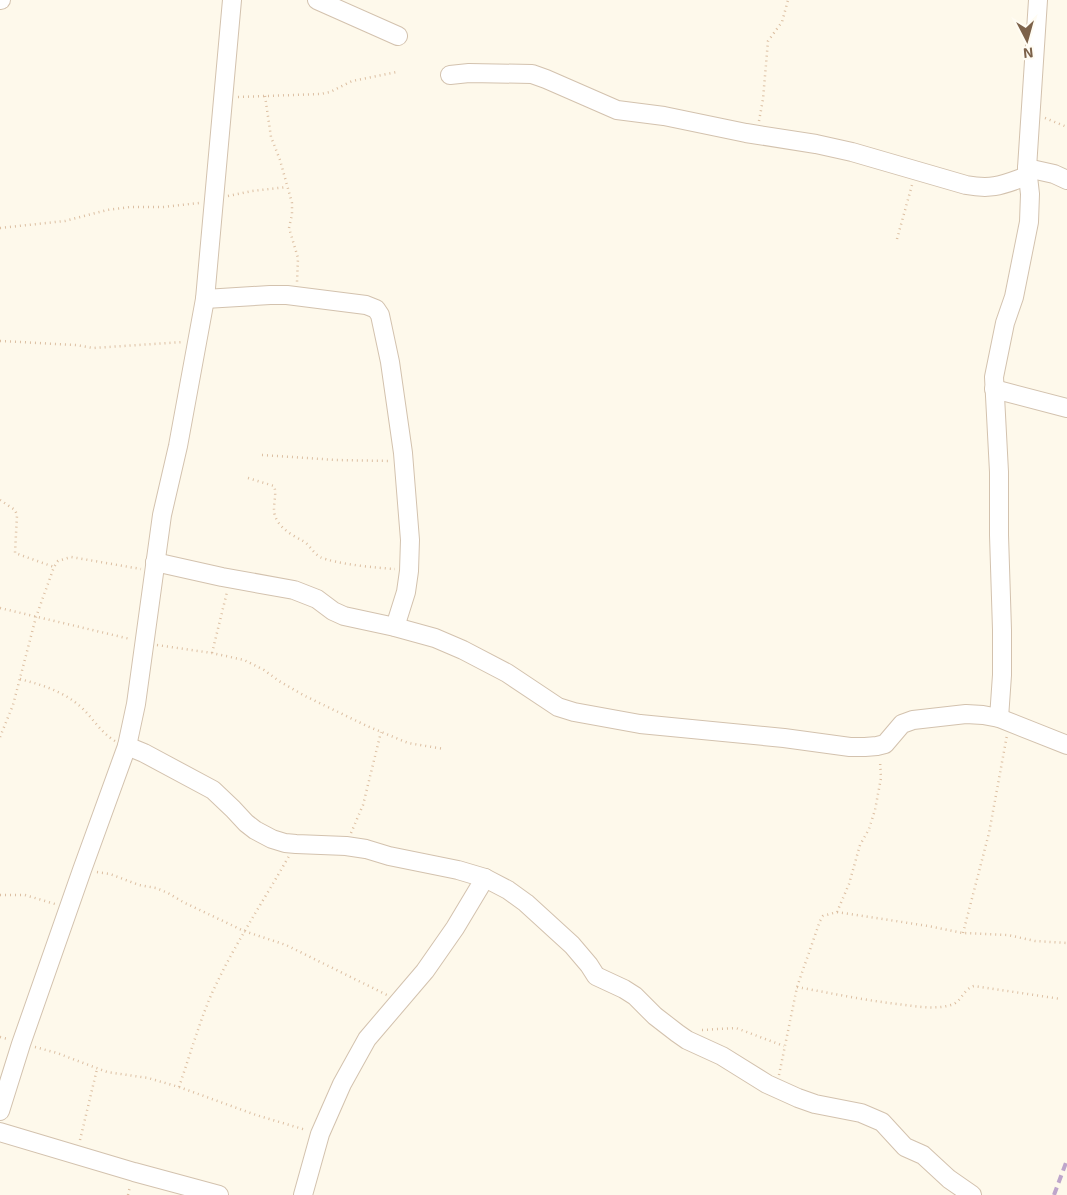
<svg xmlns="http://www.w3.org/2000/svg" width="1067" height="1195" font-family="'Exo 2',sans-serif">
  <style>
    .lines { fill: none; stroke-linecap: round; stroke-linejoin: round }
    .minor-casing { stroke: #d3c2ae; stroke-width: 20 }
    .path { stroke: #dcbfa2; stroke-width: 2.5; stroke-dasharray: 1 4; stroke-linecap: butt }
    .minor { stroke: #fff; stroke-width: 18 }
    .rail { stroke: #bea6cb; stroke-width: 4; stroke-dasharray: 8 5; stroke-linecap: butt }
  </style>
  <rect width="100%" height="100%" fill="#fef9eb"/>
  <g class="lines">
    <defs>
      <g id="minor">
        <path d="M0 0H1"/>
        <path d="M317 0 398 36"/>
        <path d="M450 75 469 73 532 74 546 79 617 110 664 116 746 133 816 144 852 152 966 185C993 190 1002 185 1027 176"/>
        <path d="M1027 168 1054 174 1067 180"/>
        <path d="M205 299 270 295H287L366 305 376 309 380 315 390 362 403 453 410 540 409 571 406 592 395 627"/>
        <path d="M994 389 1067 408"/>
        <path d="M155 562 222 577 294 590 317 599 333 611 344 616 395 627 435 638 463 650 507 673 558 707 574 712 640 724 784 738 850 747H865L877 746 885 744 902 724 913 720 966 714 983 715 999 718 1067 745"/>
        <path d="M999 718 1002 675V630L999 535V472L994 377 1005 323 1014 297 1029 222 1030 194 1027 168 1038 0"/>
        <path d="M127 746 144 753 213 790 233 809 246 823 255 830 272 839 285 843 296 844 346 846 366 849 389 856 458 870 485 878 508 890 526 903 572 945 589 965 596 976 624 989 635 996 655 1016 677 1033 687 1040 722 1056 767 1084 798 1098 815 1104 861 1113 882 1122 905 1147 923 1155 949 1179 972 1195"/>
        <path d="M0 1111 21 1044 82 870 127 746 136 704 162 515 178 446 205 299 232 0"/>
        <path d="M0 1132 134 1172 219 1195"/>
        <path d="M303 1195 320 1134 342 1084 367 1039 425 971 455 928 485 878"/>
      </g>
    </defs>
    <use href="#minor" class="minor-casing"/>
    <g class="path">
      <path d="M265 96 271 137 280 160 292 203V214L289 228 298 258 297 282"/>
      <path d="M238 97 321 94 330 92 352 81 397 72"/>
      <path d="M1045 118 1067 127"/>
      <path d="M759 121 763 99 768 41 782 22 788 0"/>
      <path d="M228 196 252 191 287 187"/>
      <path d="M0 228 65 221 107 210 130 207H163L199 203"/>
      <path d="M897 239 912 185"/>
      <path d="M0 341 76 345 93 348 183 342"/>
      <path d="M262 455 336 460 390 461"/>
      <path d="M248 478 274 486C278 497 270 509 277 520 282 530 294 536 303 541 310 545 313 553 320 557 335 564 378 568 395 569"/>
      <path d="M0 500 15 510 17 515 15 553 54 567"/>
      <path d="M0 608 130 639"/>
      <path d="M157 645 212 653 244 660 264 670 279 681 305 696 367 726 408 743 444 749"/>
      <path d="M212 653 227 592"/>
      <path d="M20 679C42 685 63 691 81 707 93 718 100 732 115 741"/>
      <path d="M0 737 13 705 36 617 54 567 58 561 71 557 141 569"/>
      <path d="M351 833 363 805 381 732"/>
      <path d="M97 872 110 874 139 885 156 888 168 893 183 902 244 931 286 945 387 995"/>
      <path d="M0 895H25L55 904"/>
      <path d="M837 912 928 926 963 933 1008 935 1035 941 1067 943"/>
      <path d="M963 933 989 833 1007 735"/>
      <path d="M797 987C830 993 863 1000 897 1004 915 1006 934 1010 951 1005 962 1002 963 989 974 986L1061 999"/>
      <path d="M702 1030 736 1028 784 1046"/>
      <path d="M0 1037 8 1039"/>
      <path d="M35 1047 57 1053 107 1072 148 1078 179 1087 256 1115 306 1130"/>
      <path d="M779 1075 797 987 820 921 823 916 837 912 849 884 860 845 869 829 875 810 881 778 880 761"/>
      <path d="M179 1087C190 1055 199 1023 212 993 234 945 263 902 289 856"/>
      <path d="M80 1140 97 1069"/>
      <path d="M128 1195 130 1186"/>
    </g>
    <use href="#minor" class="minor"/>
    <path class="rail" d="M1054 1195 1067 1160"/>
  </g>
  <g transform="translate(1027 40) rotate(174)" stroke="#fffcf3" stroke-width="4" paint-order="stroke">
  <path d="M0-4L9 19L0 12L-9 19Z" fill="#7c624a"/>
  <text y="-8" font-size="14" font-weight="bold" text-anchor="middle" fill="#7c624a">N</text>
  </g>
</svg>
